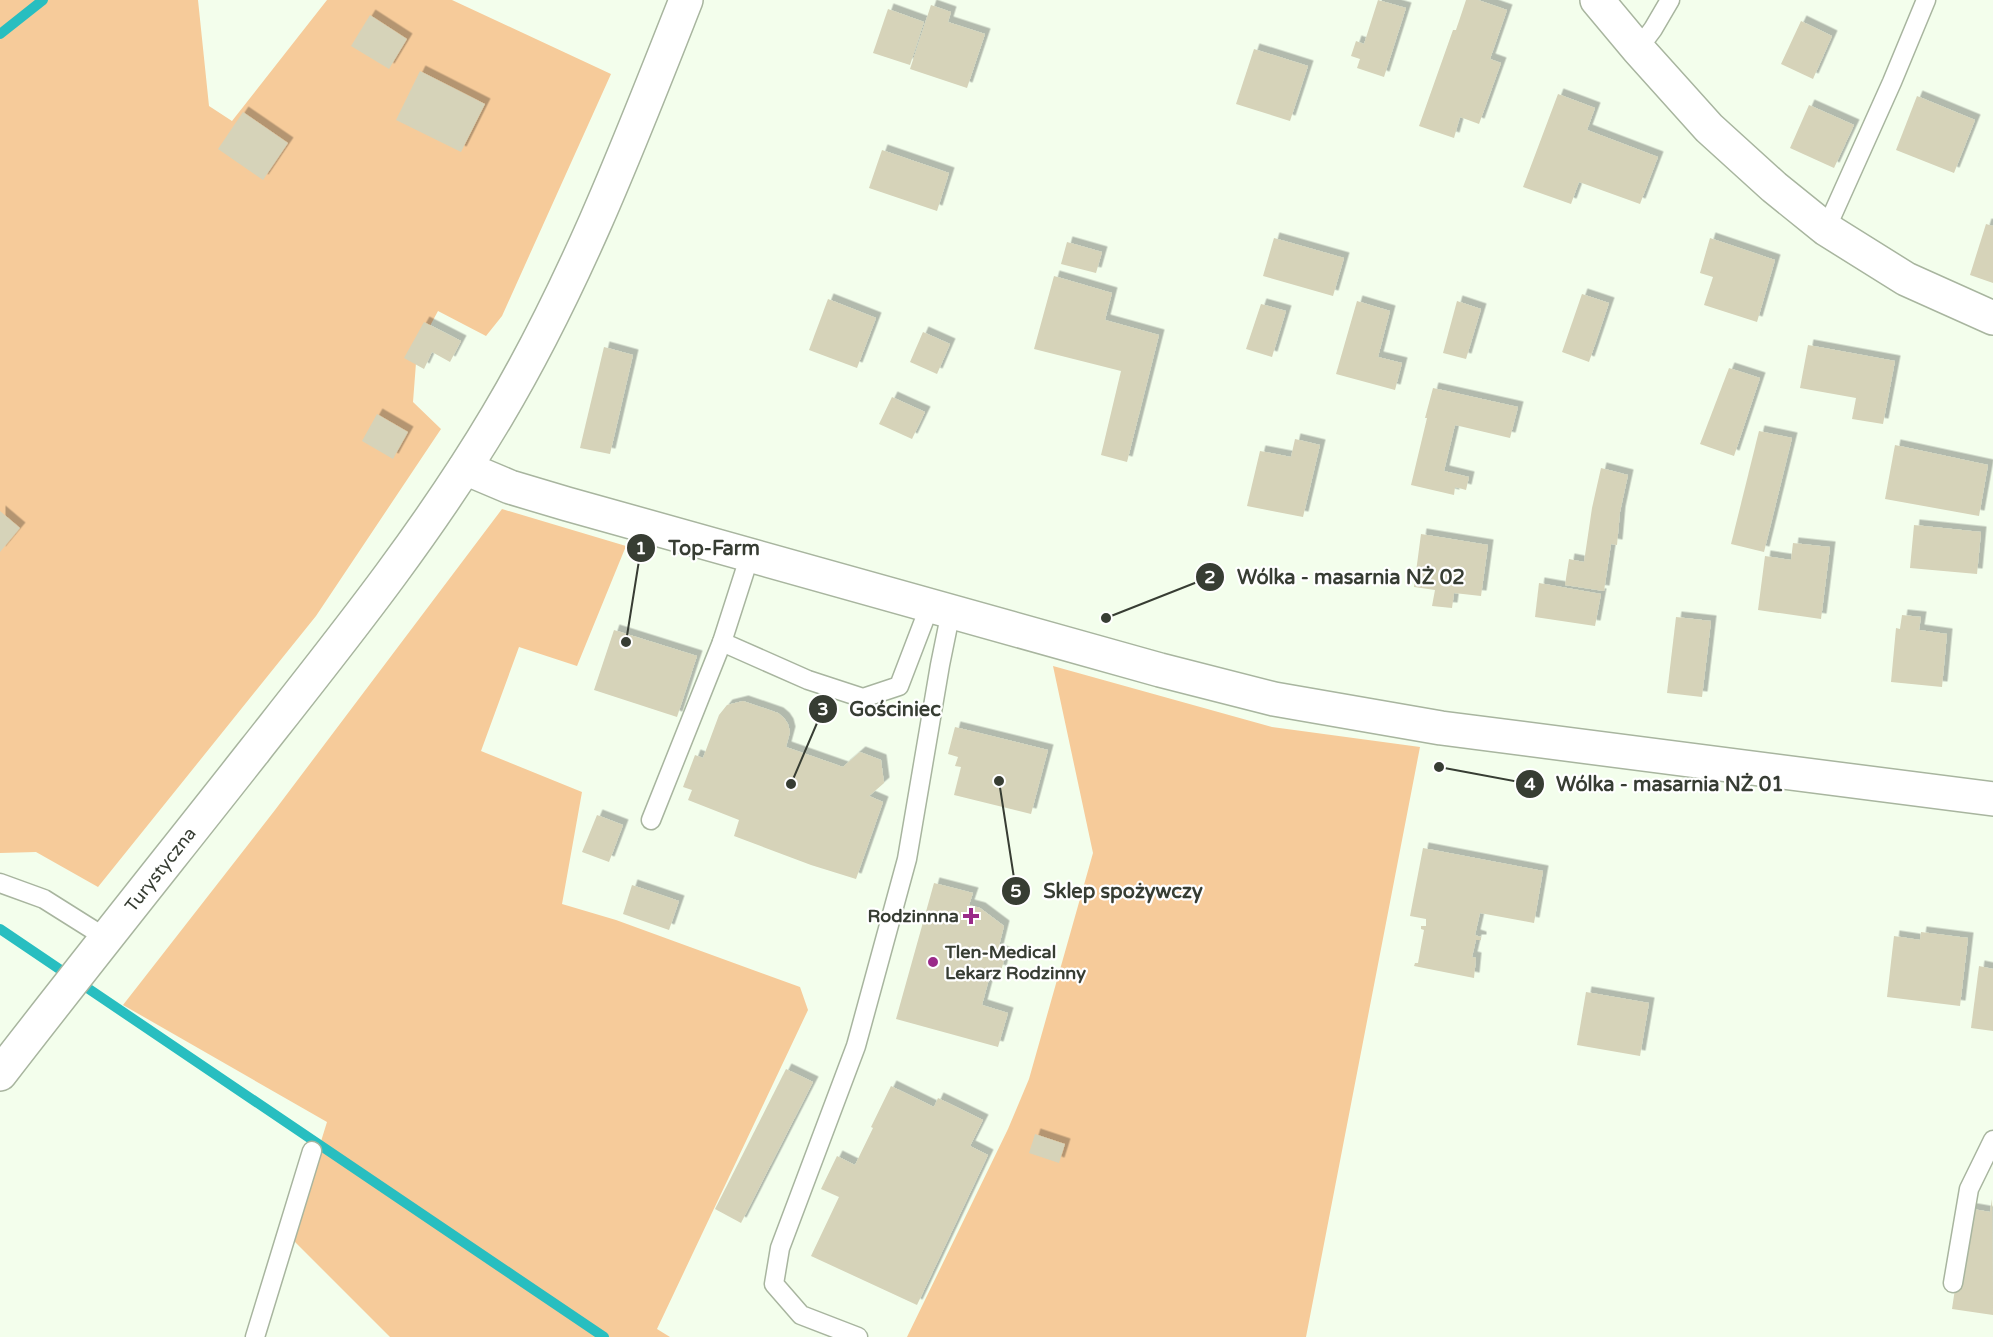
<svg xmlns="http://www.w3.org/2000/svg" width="1993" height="1337" font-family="'Varela Round',sans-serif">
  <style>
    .green { fill: #f6cb9a }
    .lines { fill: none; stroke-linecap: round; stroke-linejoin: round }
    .stream { stroke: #28bec0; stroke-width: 10 }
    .building { fill: #d6d3b9; filter: url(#shadow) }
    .service-casing { stroke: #a8b59f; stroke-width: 21 }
    .minor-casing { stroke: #a8b59f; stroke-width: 36 }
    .tertiary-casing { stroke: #a8b59f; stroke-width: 36 }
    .secondary-casing { stroke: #a8b59f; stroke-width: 36 }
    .service { stroke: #fff; stroke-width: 18 }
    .minor { stroke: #fff; stroke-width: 33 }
    .tertiary { stroke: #fff; stroke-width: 33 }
    .secondary { stroke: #fff; stroke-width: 33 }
    .poi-dot { fill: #9a2a89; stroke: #fff; stroke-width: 2 }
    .labels { text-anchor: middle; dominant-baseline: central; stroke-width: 4.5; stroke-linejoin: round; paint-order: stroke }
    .street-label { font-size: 18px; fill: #373d33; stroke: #fff }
    .poi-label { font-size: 18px; font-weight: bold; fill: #373d33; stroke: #fff; text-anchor: end }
    .leader { fill: none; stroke: #373d33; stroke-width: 2 }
    .callout-dot { fill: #373d33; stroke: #fff; stroke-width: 2 }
    .mark-label { font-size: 18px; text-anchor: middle; font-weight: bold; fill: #fff }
    .callout-label { font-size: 20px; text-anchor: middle; font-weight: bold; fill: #373d33; stroke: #fff; stroke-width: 4.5; stroke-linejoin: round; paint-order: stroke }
  </style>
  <defs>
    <filter id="shadow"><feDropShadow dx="5.5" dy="-5.5" stdDeviation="0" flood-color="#0004"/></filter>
  </defs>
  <rect width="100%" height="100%" fill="#f3feec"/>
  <g class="green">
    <path d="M0 0H198L209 106 232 121 327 0H452L611 74 502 316 486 336 438 311 417 350 413 402 441 429 316 616 98 887 36 852 0 853Z"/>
    <path d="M502 509 626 546 577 666 519 647 481 751 582 792 562 904 616 920 800 987 808 1010 657 1329 670 1337H390L291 1238 327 1122 123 1005 275 810Z"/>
    <path d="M1053 666 1272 727 1420 747 1306 1337H907L1008 1129 1029 1079 1093 853Z"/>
  </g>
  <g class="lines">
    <g class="stream">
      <path d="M0 34 43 0"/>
      <path d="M0 929 604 1337"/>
    </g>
  </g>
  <g class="building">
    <path d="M1378 0 1406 8 1384 77 1357 68 1360 59 1351 56 1356 41 1364 44Z"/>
    <path d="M1466 0H1478L1507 10 1490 59 1501 63 1479 124 1460 117 1454 138 1419 126 1453 30H1456Z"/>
    <path d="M931 5 951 12 948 22 985 34 967 88 910 69Z"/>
    <path d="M888 9 924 22 910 65 873 53Z"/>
    <path d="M370 15 407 39 389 69 351 46Z"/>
    <path d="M1801 21 1832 36 1813 79 1781 64Z"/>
    <path d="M1254 49 1308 66 1290 121 1236 104Z"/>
    <path d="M420 71 485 104 461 152 396 120Z"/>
    <path d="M1558 94 1595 108 1587 130 1658 157 1640 204 1579 182 1571 204 1523 187Z"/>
    <path d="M1917 96 1975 120 1954 173 1896 150Z"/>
    <path d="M1809 105 1854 125 1834 168 1790 148Z"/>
    <path d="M243 112 288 143 263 180 218 149Z"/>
    <path d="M882 150 949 173 937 211 869 188Z"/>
    <path d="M1986 224 1993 226V283L1970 275Z"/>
    <path d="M1274 238 1344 258 1333 296 1263 276Z"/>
    <path d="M1710 238 1775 260 1757 322 1704 305 1713 277 1700 273Z"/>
    <path d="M1067 242 1102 252 1096 273 1061 264Z"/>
    <path d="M1054 276 1112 293 1105 320 1159 335 1127 462 1101 455 1121 371 1034 349Z"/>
    <path d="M1582 294 1609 303 1589 362 1562 352Z"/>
    <path d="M828 299 876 318 857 368 809 350Z"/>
    <path d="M1357 301 1390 311 1378 357 1402 363 1395 390 1336 374Z"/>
    <path d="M1457 301 1481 309 1466 359 1443 353Z"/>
    <path d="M1261 304 1286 311 1272 357 1246 349Z"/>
    <path d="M424 322 461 341 450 362 432 352 424 369 404 358Z"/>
    <path d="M923 332 950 344 937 374 910 362Z"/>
    <path d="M1808 345 1895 361 1883 424 1852 419 1856 398 1800 388Z"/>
    <path d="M604 347 633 355 610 454 580 448Z"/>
    <path d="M1729 368 1760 378 1734 456 1700 444Z"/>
    <path d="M1433 388 1518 407 1510 438 1455 425 1444 471 1469 477 1466 490 1455 487 1454 495 1411 485 1427 418H1425Z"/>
    <path d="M892 397 925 412 912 439 879 424Z"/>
    <path d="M377 414 408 432 393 459 362 441Z"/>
    <path d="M1759 431 1792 438 1764 552 1731 544Z"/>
    <path d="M1295 439 1320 445 1303 517 1247 506 1260 451 1291 457Z"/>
    <path d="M1895 445 1988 465 1979 516 1885 499Z"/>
    <path d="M1601 468 1628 475 1620 512 1617 545 1611 544 1604 591 1565 585 1569 559 1584 562 1592 508Z"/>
    <path d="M0 511 20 528 0 552Z"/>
    <path d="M1914 525 1981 532 1977 574 1910 568Z"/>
    <path d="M1421 534 1488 545 1481 596 1454 593 1452 608 1432 606 1435 590 1414 587Z"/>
    <path d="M1793 543 1830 547 1821 619 1758 610 1765 556 1791 560Z"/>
    <path d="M1539 583 1601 594 1595 626 1535 617Z"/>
    <path d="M1902 615 1921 617 1919 630 1947 634 1942 687 1891 682 1896 628 1900 629Z"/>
    <path d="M1676 617 1711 621 1702 697 1667 693Z"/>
    <path d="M614 630 697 656 677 717 594 690Z"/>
    <path d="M743 701 778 713 784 718 788 724 790 732 786 747 843 767 860 752 881 760 884 783 869 796 883 802 856 879 811 865 734 836 739 820 688 800 692 790 683 787 695 755 703 758 719 715 727 705Z"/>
    <path d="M955 727 1048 750 1031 814 954 795 961 767 955 766 958 757 948 754Z"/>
    <path d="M597 815 623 825 609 862 582 852Z"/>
    <path d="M1423 848 1543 871 1534 923 1480 913 1475 935 1481 937V940H1476L1472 957 1476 958 1474 978 1414 966 1415 963H1418L1424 930 1421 929V926H1426V919L1410 916Z"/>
    <path d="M934 883 973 893 969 905 980 908 1004 926 998 950 1006 953 1001 971 992 968 982 1005 1008 1013 998 1047 896 1019Z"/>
    <path d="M632 885 679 901 669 930 623 914Z"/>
    <path d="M1921 932 1968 938 1960 1006 1887 997 1894 936 1920 940Z"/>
    <path d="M1979 966 1993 969V1031L1971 1028Z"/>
    <path d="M1586 992 1649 1003 1640 1056 1577 1045Z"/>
    <path d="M786 1069 813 1082 741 1223 715 1209Z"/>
    <path d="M891 1086 934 1107 938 1098 983 1120 970 1146 988 1155 917 1305 811 1256 839 1197 821 1189 837 1156 855 1165 873 1128 871 1127Z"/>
    <path d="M1035 1134 1065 1144 1059 1163 1029 1153Z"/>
    <path d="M1992 1199 1993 1315 1952 1309 1967 1208 1990 1212Z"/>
  </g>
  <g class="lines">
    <defs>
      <g id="service">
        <path d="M1638 49 1653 29 1670 0"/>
        <path d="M1826 229 1892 82 1926 0"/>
        <path d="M722 642 808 680 863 698 899 686 930 605"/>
        <path d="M651 820 722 642 750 555"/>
        <path d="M0 883 44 899 106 938"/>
        <path d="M1953 1283 1969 1189 1993 1140"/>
        <path d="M255 1337 312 1151"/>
        <path d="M858 1337 801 1315 774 1284 780 1248 856 1046 907 859 940 665 951 611"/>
      </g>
      <path id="minor" d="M1597 0 1638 49 1709 128 1774 187 1826 229 1906 279 1993 318"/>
      <path id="tertiary" d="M465 468 510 487 567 504 1160 670 1274 699 1441 728 1993 799"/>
      <g id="secondary">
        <path id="s1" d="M0 1074C84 965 170 858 255 750 340 642 427 534 497 416 575 285 630 142 686 0"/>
      </g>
    </defs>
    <use href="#service" class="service-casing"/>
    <use href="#minor" class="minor-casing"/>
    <use href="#tertiary" class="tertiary-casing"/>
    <use href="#secondary" class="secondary-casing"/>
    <use href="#service" class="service"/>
    <use href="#minor" class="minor"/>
    <use href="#tertiary" class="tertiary"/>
    <use href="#secondary" class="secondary"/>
  </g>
  <g class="poi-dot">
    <path d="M968 907h6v6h6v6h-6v6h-6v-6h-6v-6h6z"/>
    <circle cx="933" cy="962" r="6"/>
  </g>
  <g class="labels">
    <g class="street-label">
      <text stroke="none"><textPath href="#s1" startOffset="260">Turystyczna</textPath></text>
    </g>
    <g class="poi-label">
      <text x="959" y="916">Rodzinnna</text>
      <text x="945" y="952" text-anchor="start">Tlen-Medical<tspan x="945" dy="21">Lekarz Rodzinny</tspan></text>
    </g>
  </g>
  <path class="leader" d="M626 642L641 548M1106 618L1210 577M791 784L823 709M1439 767L1530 784M999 781L1016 891"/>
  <g class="callout-dot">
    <circle cx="626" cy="642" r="6"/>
    <circle cx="1106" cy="618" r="6"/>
    <circle cx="791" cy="784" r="6"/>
    <circle cx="1439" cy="767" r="6"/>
    <circle cx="999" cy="781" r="6"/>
    <circle cx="641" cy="548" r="15"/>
    <circle cx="1210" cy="577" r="15"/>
    <circle cx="823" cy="709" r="15"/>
    <circle cx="1530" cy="784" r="15"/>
    <circle cx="1016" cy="891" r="15"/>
  </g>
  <g class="mark-label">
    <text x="641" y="554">1</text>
    <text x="1210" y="583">2</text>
    <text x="823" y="715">3</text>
    <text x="1530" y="790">4</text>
    <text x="1016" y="897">5</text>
  </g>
  <g class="callout-label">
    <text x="714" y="555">Top-Farm</text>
    <text x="1351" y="584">Wólka - masarnia NŻ 02</text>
    <text x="895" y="716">Gościniec</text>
    <text x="1670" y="791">Wólka - masarnia NŻ 01</text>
    <text x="1123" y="898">Sklep spożywczy</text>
  </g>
</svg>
